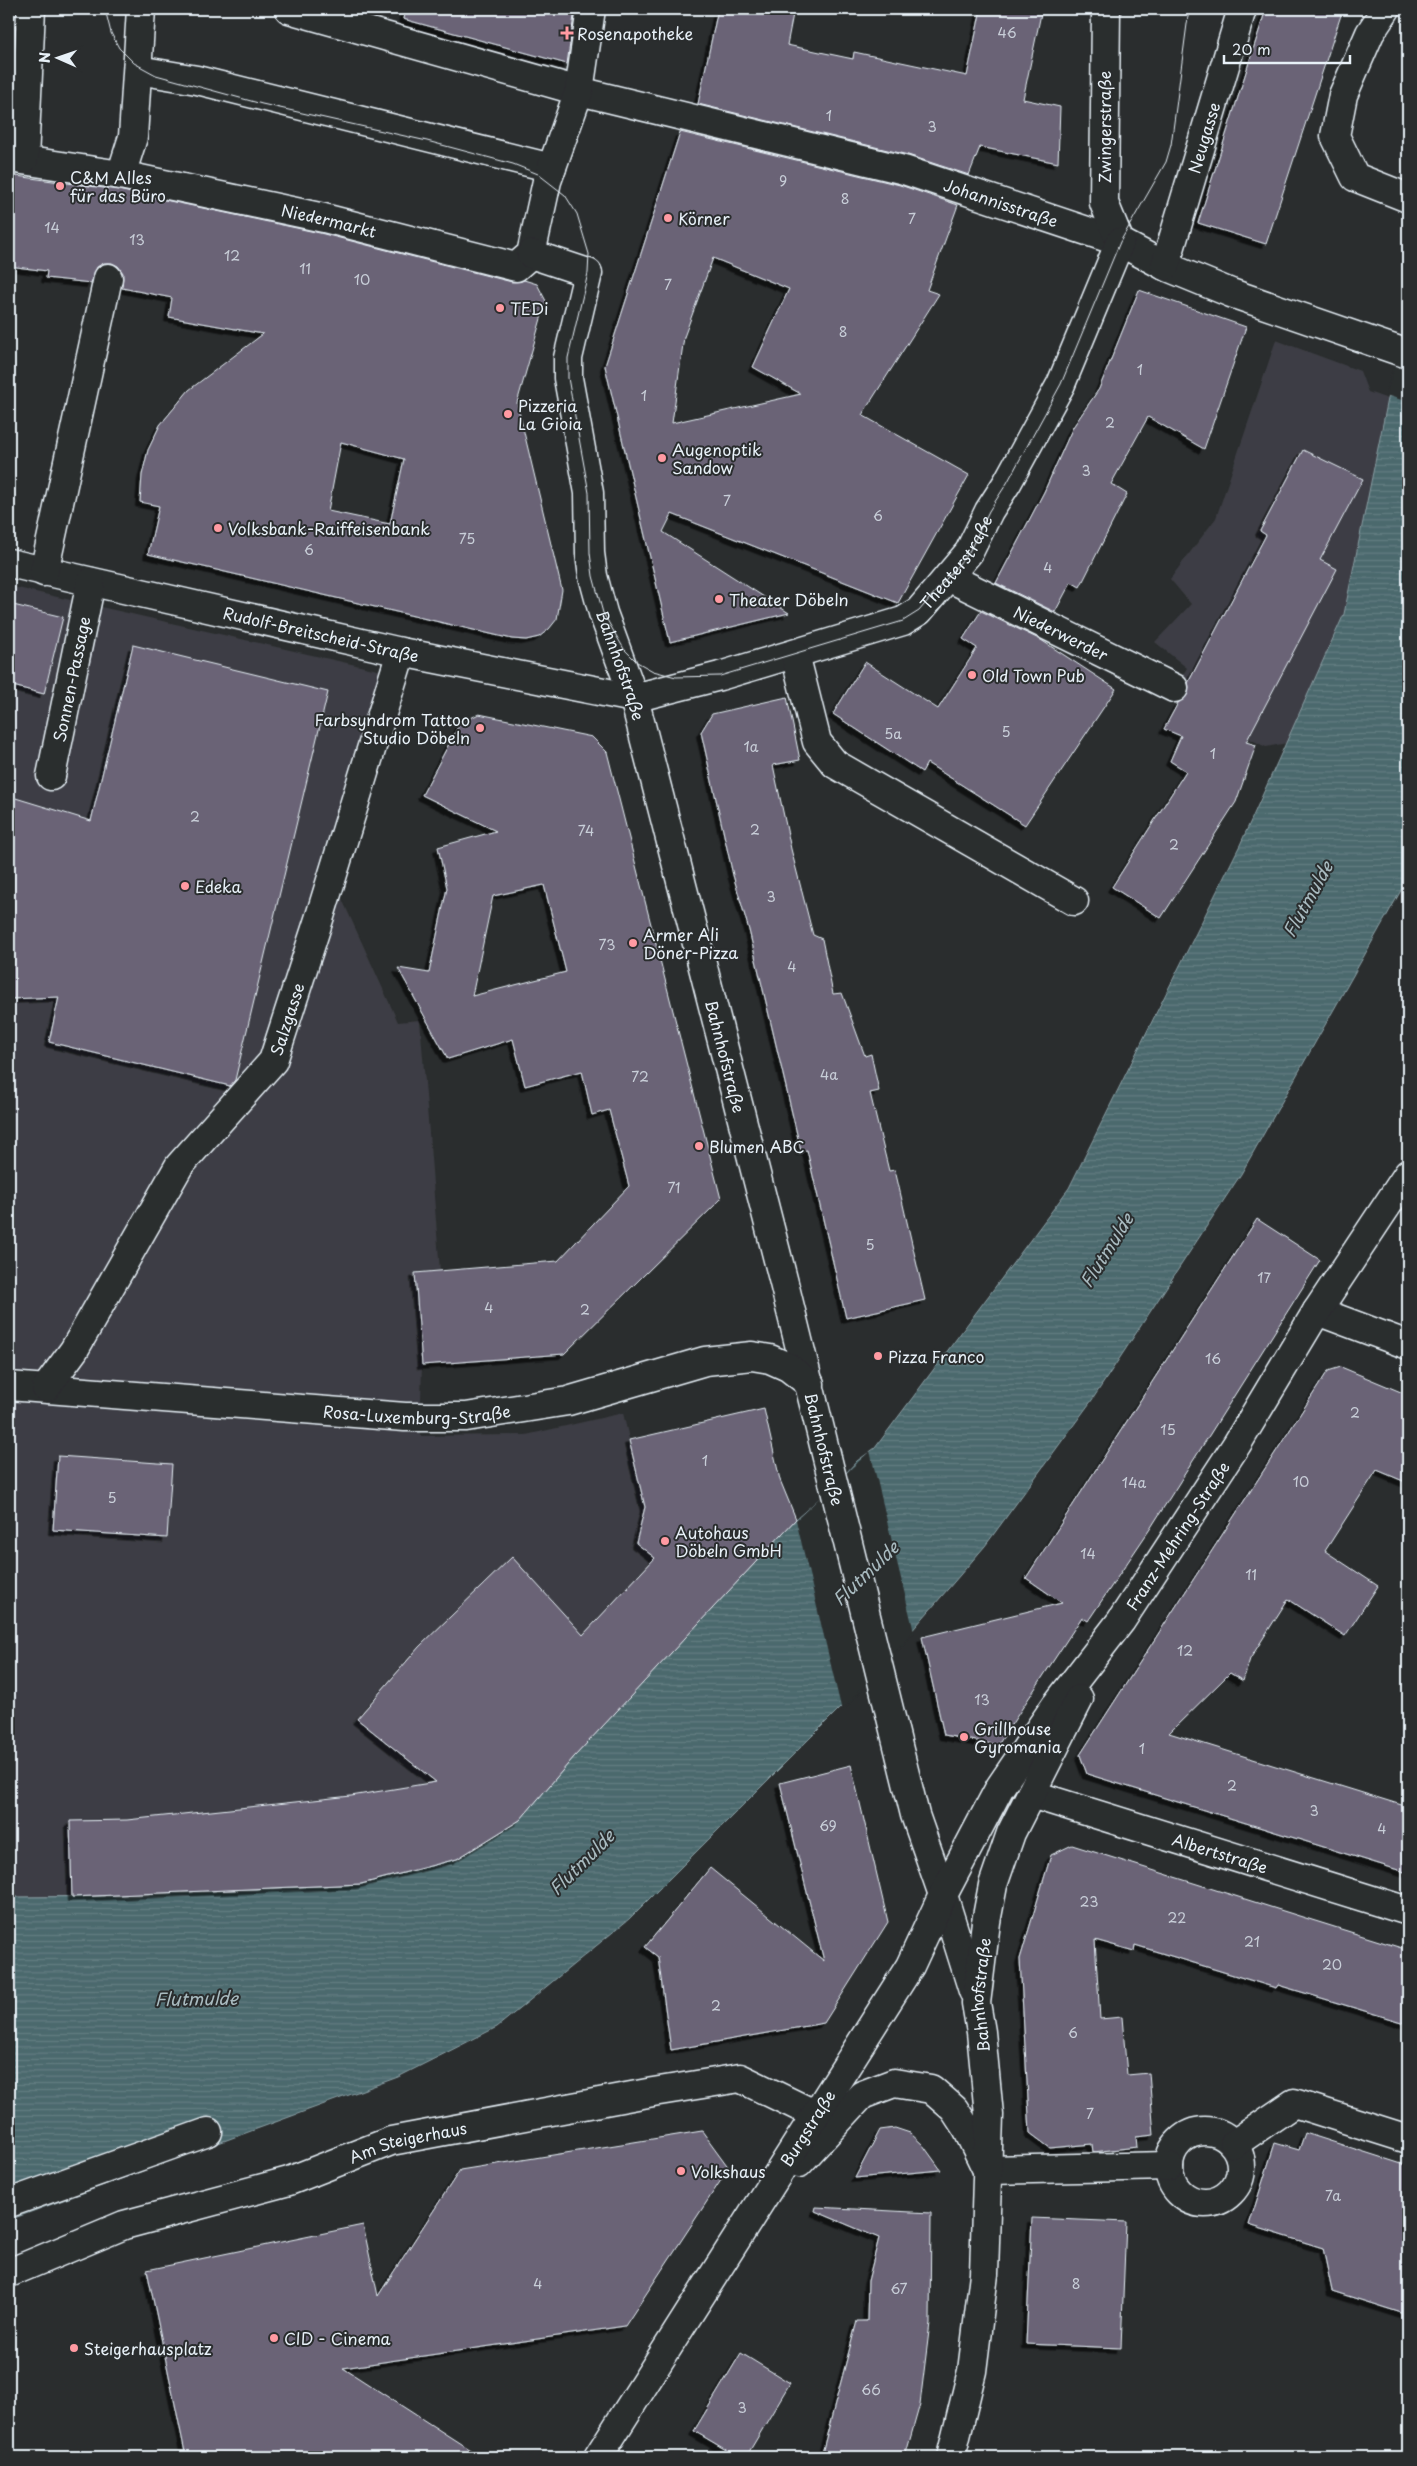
<svg xmlns="http://www.w3.org/2000/svg" width="1417" height="2466" font-family="'Playpen Sans',sans-serif">
  <style>
    .built { fill: #3d3e44 }
    .water { fill: url(#water-rules); stroke: #8a9fa5 }
    .pier { fill: #2a2d2e }
    .building { fill: #6a6476; stroke: #e8f1f8; fill-rule: evenodd; filter: url(#shadow) }
    .lines { fill: none; stroke-linecap: round; stroke-linejoin: round }
    .minor-casing { stroke: #e8f1f8; stroke-width: 31 }
    .major-casing { stroke: #e8f1f8; stroke-width: 31 }
    .minor { stroke: #2a2d2e; stroke-width: 28 }
    .major { stroke: #2a2d2e; stroke-width: 28 }
    .tram { stroke: #e8f1f8; stroke-width: 1 }
    .poi-dot { fill: #ff9aa2; stroke: #2a2d2e; stroke-width: 2 }
    .labels { text-anchor: middle; dominant-baseline: central; stroke-width: 4; stroke-linejoin: round; paint-order: stroke }
    .number-label { font-size: 14px; fill: #c8ced8 }
    .poi-label { font-size: 16px; fill: #e8f1f8; stroke: #2a2d2e; text-anchor: start }
    .street-label { font-size: 16px; fill: #e8f1f8; stroke: #2a2d2e }
    .water-label { font-size: 18px; font-style: italic; fill: #a9bbc0; stroke: #2a2d2e }
  </style>
  <defs>
    <pattern id="water-rules" width="6" height="5" patternUnits="userSpaceOnUse" patternTransform="scale(1.25)"><rect width="6" height="5" fill="#4b696d"/><path d="M0 2.5h6" fill="none" stroke="#657f83"/></pattern>
    <filter id="shadow"><feDropShadow dx="-4.5" dy="4.5" stdDeviation="0" flood-color="#0009"/></filter>
  </defs>
  <rect width="100%" height="100%" fill="#2a2d2e"/>
  <filter id="ink" filterUnits="userSpaceOnUse"><feTurbulence type="fractalNoise" baseFrequency=".02" numOctaves="2"/><feDisplacementMap in="SourceGraphic" scale="10" xChannelSelector="R" yChannelSelector="G"/><feConvolveMatrix kernelMatrix="1 2 1 2 8 2 1 2 1" color-interpolation-filters="sRGB"/></filter>
  <g filter="url(#ink)">
    <g class="built">
      <path d="M1276 340 1360 371 1368 392 1388 399 1344 614 1287 743 1266 747 1168 699 1187 668 1155 642 1191 604 1170 579 1216 518Z"/>
      <path d="M9 586 404 676 337 888 398 1022 420 1020 440 1271 415 1273 422 1365 420 1436 526 1435 623 1413 646 1511 665 1509 780 1480 796 1519 574 1757 520 1820 457 1859 362 1884 129 1896 9 1897Z"/>
    </g>
    <path class="water" d="M1408 328V878L1241 1174 1092 1400 985 1546 879 1669 629 1919 497 2027 398 2077 9 2220V1897L129 1896 362 1884 457 1859 520 1820 574 1757 796 1519 834 1486 857 1461 875 1448 1069 1188 1240 845 1344 614 1388 399Z"/>
    <g class="pier">
      <path d="M1408 326V402L1386 395 1404 330Z"/>
      <path d="M870 1451 914 1632 842 1711 796 1520Z"/>
    </g>
    <g class="building">
      <path d="M405 9H575L567 64 403 19Z"/>
      <path d="M718 9H794L787 45 853 59 854 52 967 76 981 9H1042L1023 99 1060 107 1058 163 980 147 969 175 908 155 698 104Z"/>
      <path d="M1266 9H1343L1266 244 1198 223Z"/>
      <path d="M680 132 900 185 958 205 927 290 939 294 862 415 969 475 898 603 672 514 663 532 789 613 670 642 605 366ZM713 258 789 289 753 367 801 394 672 423 684 337Z"/>
      <path d="M9 175 118 190 320 233 512 282 524 280 537 284 546 301 517 403 562 590 557 619 549 629 539 637 526 640 512 639 148 554 159 506 140 502 142 475 148 450 160 425 189 390 263 334 169 317 172 298 122 288 123 273 118 266 112 263H104L97 267 91 283 46 278 47 271 9 266ZM341 442 404 459 390 524 328 511Z"/>
      <path d="M1139 290 1246 327 1204 449 1148 417 1111 484 1127 494 1080 587 1071 582 1055 612 996 583 1044 492 1073 427 1099 389Z"/>
      <path d="M1303 450 1363 479 1320 560 1337 569 1246 742 1256 745 1236 802 1161 918 1112 887 1186 771 1170 761 1181 736 1164 729 1178 703 1188 694V683L1266 535 1260 531Z"/>
      <path d="M9 604 63 617 44 694 9 685Z"/>
      <path d="M981 611 1041 640 1116 689 1025 825 927 763 922 772 833 714 865 662 938 709 977 648 963 639Z"/>
      <path d="M133 645 328 692 235 1080 230 1086 49 1042 59 997 9 999V796L91 821Z"/>
      <path d="M787 697 800 760 773 765 791 849 813 935 822 939 833 994 842 993 865 1056 871 1054 879 1091 870 1093 889 1171 895 1170 925 1300 846 1318 807 1150 801 1151 749 930 733 875 701 732 712 714Z"/>
      <path d="M479 714 592 737 607 752 721 1199 564 1354 422 1365 415 1273 558 1261 629 1186 609 1110 592 1115 582 1071 525 1086 513 1039 448 1059 398 968 429 973 447 888 438 847 496 831 422 795 460 723ZM544 885 566 972 472 996 493 896Z"/>
      <path d="M1257 1219 1320 1260 1150 1529 1088 1621 1082 1617 998 1745 944 1735 922 1637 1062 1603 1026 1578Z"/>
      <path d="M1341 1367 1408 1395V1483L1377 1470 1325 1551 1378 1586 1345 1636 1288 1599 1250 1659 1243 1681 1230 1673 1169 1733 1408 1807V1873L1087 1774 1080 1755 1328 1371Z"/>
      <path d="M764 1409 780 1480 796 1519 574 1757 520 1820 457 1859 361 1884 72 1897 70 1821 127 1820 351 1796 436 1782 357 1719 419 1647 512 1557 583 1635 655 1558 636 1543 645 1507 629 1440Z"/>
      <path d="M58 1456 172 1464 167 1538 53 1530Z"/>
      <path d="M851 1765 888 1922 824 2023 671 2050 658 1957 645 1947 710 1868 824 1961 780 1783Z"/>
      <path d="M1072 1845 1408 1950V2024L1278 1985 1276 1988 1135 1945 1134 1951 1095 1940 1100 2019 1122 2017 1127 2075 1149 2073 1154 2135 1136 2137 1137 2147 1093 2152 1092 2144 1050 2148 1030 2133 1020 1959 1051 1855Z"/>
      <path d="M895 2128 910 2133 923 2145 941 2170 855 2178 880 2130Z"/>
      <path d="M702 2131 729 2168 625 2326 343 2368 481 2457H186L147 2270 363 2225 378 2296 460 2170Z"/>
      <path d="M1305 2133 1408 2166V2315L1332 2291 1323 2248 1249 2225 1275 2143 1299 2150Z"/>
      <path d="M816 2207 931 2213 930 2323 920 2404 905 2457H821L857 2321H867L868 2281 879 2238 815 2211Z"/>
      <path d="M1032 2218 1126 2222 1121 2348 1026 2344Z"/>
      <path d="M741 2353 790 2383 746 2457H738L694 2431Z"/>
    </g>
    <g class="lines">
      <defs>
        <g id="minor">
          <path id="s1" d="M289 9 579 91 904 170 1120 242 1165 266 1231 293 1408 354"/>
          <path d="M1106 9 1104 203 1120 242"/>
          <path d="M1386 9 1370 33 1343 95 1335 136 1355 177 1408 198"/>
          <path d="M138 70 197 80 552 168"/>
          <path id="s2" d="M9 158 121 175 324 218 516 267 531 254 547 181 579 91 591 9"/>
          <path d="M24 159 31 9"/>
          <path d="M121 175 133 137 141 9"/>
          <path id="s3" d="M531 254 588 273 568 358V378L589 493 590 553 593 576 603 613 634 698 784 1283 915 1815 943 1895"/>
          <path id="s4" d="M1165 266 1242 9"/>
          <path id="s5" d="M9 563 401 652 634 698 720 676 903 621 919 611 969 552 989 511 1007 483 1061 384 1120 242"/>
          <path d="M44 572 108 278"/>
          <path id="s6" d="M948 577 1174 688"/>
          <path d="M795 654 817 742 835 764 1074 901"/>
          <path id="s7" d="M51 776 91 582"/>
          <path d="M1317 1311 1408 1345"/>
          <path id="s8" d="M9 1386 405 1417H466L568 1401 705 1361 752 1356 770 1359 788 1367 810 1384"/>
          <path id="s9" d="M46 1388 74 1350 179 1166 273 1061 321 913 401 652"/>
          <path id="s10" d="M1031 1794 1408 1911"/>
          <circle cx="1205" cy="2167" r="36"/>
          <path d="M1234 2144 1294 2103 1408 2139"/>
          <path d="M988 2170 1169 2166"/>
          <path d="M9 2203 208 2132"/>
          <path id="s11" d="M9 2273 124 2225 289 2181 391 2141 653 2092 740 2078 814 2114"/>
        </g>
        <g id="major">
          <path d="M943 1895 973 1991"/>
          <path d="M799 2163 862 2095 894 2083 931 2089 954 2109 967 2129 985 2166"/>
          <path id="s12" d="M598 2457 910 1966 943 1895 1000 1787 1056 1705 1121 1621 1237 1444 1317 1311 1408 1174"/>
          <path id="s13" d="M951 2457 972 2371 984 2274 989 2115 981 2032 976 2003 986 1922 993 1885 1011 1833 1079 1699"/>
        </g>
      </defs>
      <use href="#minor" class="minor-casing"/>
      <use href="#major" class="major-casing"/>
      <use href="#minor" class="minor"/>
      <use href="#major" class="major"/>
      <path class="tram" id="s14" d="M105 9 111 33 119 48 134 63 156 75 262 104 427 141 513 164 538 174 565 195 577 214 589 254 588 273 568 358V378L589 493 590 553 593 576 603 613 624 649 637 662 653 671 676 677 720 676 903 621 919 611 969 552 989 511 1007 483 1061 384 1120 242 1166 162 1171 145 1189 9"/>
    </g>
  </g>
  <g class="poi-dot">
    <path d="M564.5 25.5h5v5h5v5h-5v5h-5v-5h-5v-5h5z"/>
    <circle cx="60" cy="186" r="5"/>
    <circle cx="668" cy="218" r="5"/>
    <circle cx="500" cy="308" r="5"/>
    <circle cx="508" cy="414" r="5"/>
    <circle cx="662" cy="458" r="5"/>
    <circle cx="218" cy="528" r="5"/>
    <circle cx="719" cy="599" r="5"/>
    <circle cx="972" cy="675" r="5"/>
    <circle cx="480" cy="728" r="5"/>
    <circle cx="185" cy="886" r="5"/>
    <circle cx="633" cy="943" r="5"/>
    <circle cx="699" cy="1146" r="5"/>
    <circle cx="878" cy="1356" r="5"/>
    <circle cx="665" cy="1541" r="5"/>
    <circle cx="964" cy="1737" r="5"/>
    <circle cx="681" cy="2171" r="5"/>
    <circle cx="274" cy="2338" r="5"/>
    <circle cx="74" cy="2348" r="5"/>
  </g>
  <g class="labels">
    <g class="number-label">
      <text x="1007" y="32">46</text>
      <text x="829" y="115">1</text>
      <text x="932" y="126">3</text>
      <text x="783" y="180">9</text>
      <text x="845" y="198">8</text>
      <text x="912" y="218">7</text>
      <text x="52" y="227">14</text>
      <text x="137" y="239">13</text>
      <text x="232" y="255">12</text>
      <text x="305" y="268">11</text>
      <text x="362" y="279">10</text>
      <text x="668" y="284">7</text>
      <text x="843" y="331">8</text>
      <text x="1140" y="369">1</text>
      <text x="644" y="395">1</text>
      <text x="1110" y="422">2</text>
      <text x="1086" y="470">3</text>
      <text x="727" y="500">7</text>
      <text x="878" y="515">6</text>
      <text x="467" y="538">75</text>
      <text x="309" y="549">6</text>
      <text x="1048" y="567">4</text>
      <text x="1006" y="731">5</text>
      <text x="893" y="733">5a</text>
      <text x="751" y="746">1a</text>
      <text x="1213" y="753">1</text>
      <text x="195" y="816">2</text>
      <text x="755" y="829">2</text>
      <text x="586" y="830">74</text>
      <text x="1174" y="844">2</text>
      <text x="771" y="896">3</text>
      <text x="607" y="944">73</text>
      <text x="792" y="966">4</text>
      <text x="829" y="1074">4a</text>
      <text x="640" y="1076">72</text>
      <text x="674" y="1187">71</text>
      <text x="870" y="1244">5</text>
      <text x="1264" y="1277">17</text>
      <text x="489" y="1307">4</text>
      <text x="585" y="1309">2</text>
      <text x="1213" y="1358">16</text>
      <text x="1355" y="1412">2</text>
      <text x="1168" y="1429">15</text>
      <text x="705" y="1460">1</text>
      <text x="1301" y="1481">10</text>
      <text x="1134" y="1482">14a</text>
      <text x="112" y="1497">5</text>
      <text x="1088" y="1553">14</text>
      <text x="1251" y="1574">11</text>
      <text x="1185" y="1650">12</text>
      <text x="982" y="1699">13</text>
      <text x="1142" y="1748">1</text>
      <text x="1232" y="1785">2</text>
      <text x="1314" y="1810">3</text>
      <text x="828" y="1825">69</text>
      <text x="1382" y="1828">4</text>
      <text x="1089" y="1901">23</text>
      <text x="1177" y="1917">22</text>
      <text x="1252" y="1941">21</text>
      <text x="1332" y="1964">20</text>
      <text x="716" y="2005">2</text>
      <text x="1073" y="2032">6</text>
      <text x="1090" y="2113">7</text>
      <text x="1333" y="2195">7a</text>
      <text x="538" y="2283">4</text>
      <text x="1076" y="2283">8</text>
      <text x="899" y="2288">67</text>
      <text x="871" y="2389">66</text>
      <text x="742" y="2407">3</text>
    </g>
    <g class="poi-label">
      <text x="577" y="33">Rosenapotheke</text>
      <text x="70" y="177">C&amp;M Alles<tspan x="70" dy="18">für das Büro</tspan></text>
      <text x="678" y="218">Körner</text>
      <text x="510" y="308">TEDi</text>
      <text x="518" y="405">Pizzeria<tspan x="518" dy="18">La Gioia</tspan></text>
      <text x="672" y="449">Augenoptik<tspan x="672" dy="18">Sandow</tspan></text>
      <text x="228" y="528">Volksbank-Raiffeisenbank</text>
      <text x="729" y="599">Theater Döbeln</text>
      <text x="982" y="675">Old Town Pub</text>
      <text x="470" y="719" text-anchor="end">Farbsyndrom Tattoo<tspan x="470" dy="18">Studio Döbeln</tspan></text>
      <text x="195" y="886">Edeka</text>
      <text x="643" y="934">Armer Ali<tspan x="643" dy="18">Döner-Pizza</tspan></text>
      <text x="709" y="1146">Blumen ABC</text>
      <text x="888" y="1356">Pizza Franco</text>
      <text x="675" y="1532">Autohaus<tspan x="675" dy="18">Döbeln GmbH</tspan></text>
      <text x="974" y="1728">Grillhouse<tspan x="974" dy="18">Gyromania</tspan></text>
      <text x="691" y="2171">Volkshaus</text>
      <text x="284" y="2338">CID - Cinema</text>
      <text x="84" y="2348">Steigerhausplatz</text>
    </g>
    <g class="street-label">
      <text transform="translate(1104 127) rotate(-90)">Zwingerstraße</text>
      <text stroke="none"><textPath href="#s4" startOffset="134">Neugasse</textPath></text>
      <text stroke="none"><textPath href="#s1" startOffset="738">Johannisstraße</textPath></text>
      <text stroke="none"><textPath href="#s2" startOffset="326">Niedermarkt</textPath></text>
      <text stroke="none"><textPath href="#s14" startOffset="1364">Theaterstraße</textPath></text>
      <text stroke="none"><textPath href="#s5" startOffset="320">Rudolf-Breitscheid-Straße</textPath></text>
      <text stroke="none"><textPath href="#s6" startOffset="126">Niederwerder</textPath></text>
      <text stroke="none"><textPath href="#s3" startOffset="461">Bahnhofstraße</textPath></text>
      <text stroke="none"><textPath href="#s7" startOffset="99">Sonnen-Passage</textPath></text>
      <text stroke="none"><textPath href="#s9" startOffset="444">Salzgasse</textPath></text>
      <text stroke="none"><textPath href="#s3" startOffset="866">Bahnhofstraße</textPath></text>
      <text stroke="none"><textPath href="#s8" startOffset="409">Rosa-Luxemburg-Straße</textPath></text>
      <text stroke="none"><textPath href="#s3" startOffset="1271">Bahnhofstraße</textPath></text>
      <text stroke="none"><textPath href="#s12" startOffset="1090">Franz-Mehring-Straße</textPath></text>
      <text stroke="none"><textPath href="#s10" startOffset="198">Albertstraße</textPath></text>
      <text stroke="none"><textPath href="#s13" startOffset="466">Bahnhofstraße</textPath></text>
      <text stroke="none"><textPath href="#s12" startOffset="390">Burgstraße</textPath></text>
      <text stroke="none"><textPath href="#s11" startOffset="421">Am Steigerhaus</textPath></text>
    </g>
    <g class="water-label">
      <text transform="translate(1307 899) rotate(-61)">Flutmulde</text>
      <text transform="translate(1106 1250) rotate(-58)">Flutmulde</text>
      <text transform="translate(865 1573) rotate(-44)">Flutmulde</text>
      <text transform="translate(581 1862) rotate(-45)">Flutmulde</text>
      <text transform="translate(196 1998) rotate(-1)">Flutmulde</text>
    </g>
  </g>
  <rect width="1417" height="2466" fill="none" stroke="#2a2d2e" stroke-width="30"/>
  <rect x="15" y="15" width="1387" height="2436" fill="none" stroke="#e8f1f8" stroke-width="2" filter="url(#ink)"/>
  <g transform="translate(58 58) rotate(272)" stroke="#2a2d2e" stroke-width="4" paint-order="stroke">
  <path d="M0-4L9 19L0 12L-9 19Z" fill="#e8f1f8"/>
  <text y="-8" font-size="14" font-weight="bold" text-anchor="middle" fill="#e8f1f8">N</text>
  </g>
  <path d="M1224 55v8h126v-8" fill="none" stroke="#e8f1f8" stroke-width="2.5"/>
  <text x="1232" y="55" font-size="15" fill="#e8f1f8" stroke="#2a2d2e" stroke-width="4" paint-order="stroke">20 m</text>
</svg>
